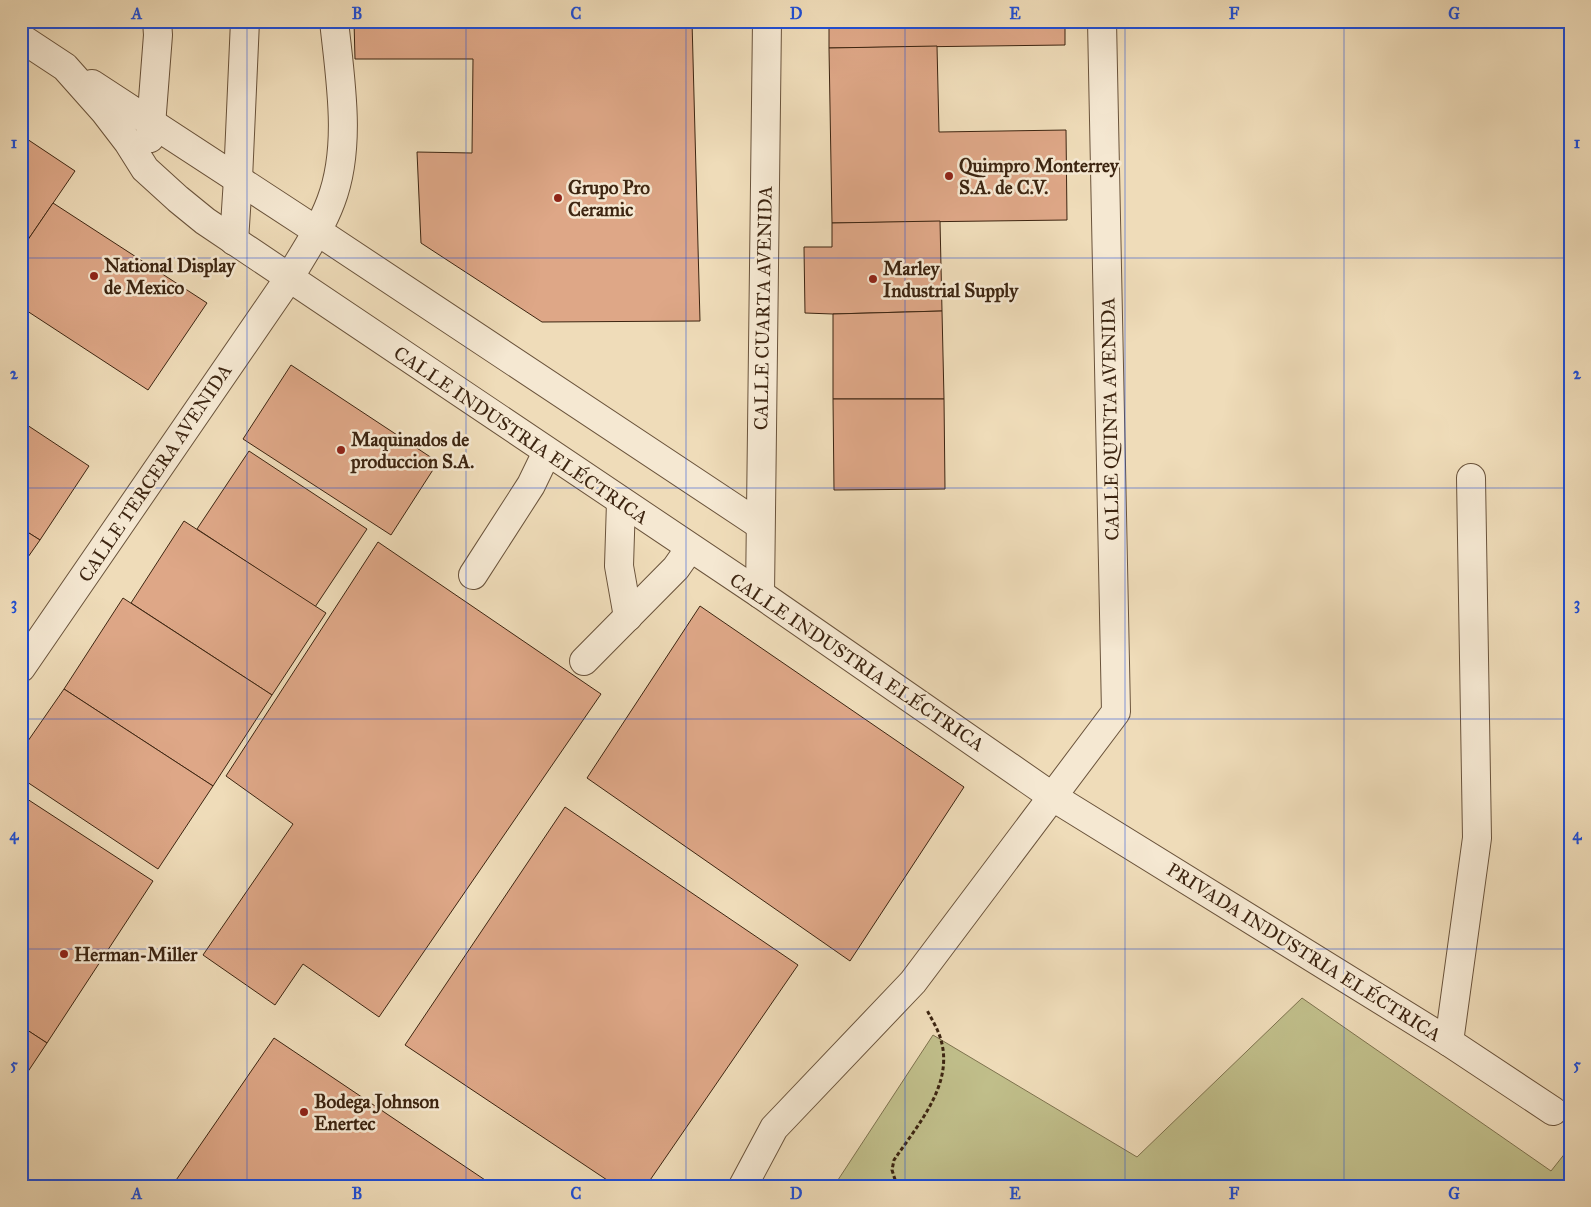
<svg xmlns="http://www.w3.org/2000/svg" width="1591" height="1207" font-family="'IM FELL Great Primer',serif">
  <style>
    .green { fill: #c0be8a; stroke: #7e724e }
    .building { fill: #dea787; stroke: #3d2511 }
    .lines { fill: none; stroke-linecap: round; stroke-linejoin: round }
    .minor-casing { stroke: #6a533b; stroke-width: 30 }
    .path { stroke: #3d2511; stroke-width: 3; stroke-dasharray: 4 2.5; stroke-linecap: butt }
    .minor { stroke: #f5e8d2; stroke-width: 28 }
    .grid { fill: none; stroke: #1d4ed8; stroke-width: 1; stroke-opacity: 0.55 }
    .poi-dot { fill: #8f2418; stroke: #f5e8d2; stroke-width: 2 }
    .labels { text-anchor: middle; dominant-baseline: central; stroke-width: 5; stroke-linejoin: round; paint-order: stroke }
    .poi-label { font-size: 19px; font-weight: bold; fill: #3d2511; stroke: #f5e8d2; text-anchor: start }
    .street-label { font-size: 19px; fill: #3d2511; stroke: #f5e8d2 }
    .neatline { fill: none; stroke: #1d4ed8; stroke-width: 2 }
    .grid-label { font-size: 16px; text-anchor: middle; font-weight: bold; fill: #1d4ed8 }
  </style>
  <rect width="100%" height="100%" fill="#efdcb9"/>
  <filter id="stains"><feTurbulence type="fractalNoise" baseFrequency=".004" numOctaves="4"/><feColorMatrix values="0 0 0 0 .2 0 0 0 0 .09 0 0 0 0 .02 0 0 0 .5 -.17"/></filter>
  <radialGradient id="worn" r=".72"><stop offset=".6" stop-color="#630" stop-opacity="0"/><stop offset="1" stop-color="#630" stop-opacity=".3"/></radialGradient>
  <path class="green" d="M1302 998 1551 1171 1570 1147V1186H834L933 1035 1137 1157Z"/>
  <g class="building">
    <path d="M354 21H692L700 321 542 322 421 243 417 152 472 153 473 59H355Z"/>
    <path d="M829 21H1065V45L829 48Z"/>
    <path d="M937 46 939 132 1066 130 1067 220 832 223 829 48Z"/>
    <path d="M21 135 75 171 21 250Z"/>
    <path d="M53 203 207 303 148 390 21 307V250Z"/>
    <path d="M940 221 942 311 833 314 805 313 804 247H832V223Z"/>
    <path d="M942 311 944 399H833V314Z"/>
    <path d="M291 365 438 462 391 535 243 439Z"/>
    <path d="M833 399H944L945 489 834 490Z"/>
    <path d="M21 421 89 466 40 540 21 528Z"/>
    <path d="M249 451 367 529 315 607 197 529Z"/>
    <path d="M184 521 326 613 272 695 131 603Z"/>
    <path d="M21 528 40 540 21 567Z"/>
    <path d="M378 542 601 694 379 1017 303 964 275 1005 203 955 293 824 226 776Z"/>
    <path d="M123 598 272 695 213 786 64 689Z"/>
    <path d="M700 606 964 787 850 961 587 778Z"/>
    <path d="M64 689 213 786 158 869 21 778V751Z"/>
    <path d="M21 795 153 881 47 1043 21 1026Z"/>
    <path d="M565 807 798 965 646 1186H616L405 1045Z"/>
    <path d="M21 1026 47 1043 21 1082Z"/>
    <path d="M274 1038 494 1186H172Z"/>
  </g>
  <g class="lines">
    <defs>
      <g id="minor">
        <path d="M21 38 65 67 105 112 128 142 145 169 178 199 205 221 760 594 1053 797 1449 1042 1553 1111"/>
        <path d="M92 84 317 231 760 525"/>
        <path d="M150 138 158 35 157 21"/>
        <path d="M234 241 238 179 245 21"/>
        <path d="M621 502 619 566 628 617"/>
        <path d="M473 575 531 485 547 452"/>
        <path d="M760 594 767 21"/>
        <path d="M584 661 676 568 690 548"/>
        <path d="M21 668 289 278C304 253 321 228 331 201 352 146 340 78 334 21"/>
        <path d="M1449 1042 1477 838 1471 478"/>
        <path d="M743 1186 774 1128 913 982 1116 712 1102 21"/>
      </g>
    </defs>
    <use href="#minor" class="minor-casing"/>
    <path class="path" d="M897 1186 892 1170 894 1160C919 1123 957 1081 939 1034 936 1026 931 1018 927 1010"/>
    <use href="#minor" class="minor"/>
  </g>
  <path class="grid" d="M247 21V1186M466 21V1186M686 21V1186M905 21V1186M1125 21V1186M1344 21V1186M21 258H1570M21 488H1570M21 719H1570M21 949H1570"/>
  <g class="poi-dot">
    <circle cx="949" cy="176" r="5"/>
    <circle cx="558" cy="198" r="5"/>
    <circle cx="94" cy="276" r="5"/>
    <circle cx="873" cy="279" r="5"/>
    <circle cx="341" cy="450" r="5"/>
    <circle cx="64" cy="954" r="5"/>
    <circle cx="304" cy="1112" r="5"/>
  </g>
  <g class="labels">
    <g class="poi-label">
      <text x="959" y="165">Quimpro Monterrey<tspan x="959" dy="22">S.A. de C.V.</tspan></text>
      <text x="568" y="187">Grupo Pro<tspan x="568" dy="22">Ceramic</tspan></text>
      <text x="104" y="265">National Display<tspan x="104" dy="22">de Mexico</tspan></text>
      <text x="883" y="268">Marley<tspan x="883" dy="22">Industrial Supply</tspan></text>
      <text x="351" y="439">Maquinados de<tspan x="351" dy="22">produccion S.A.</tspan></text>
      <text x="74" y="954">Herman-Miller</text>
      <text x="314" y="1101">Bodega Johnson<tspan x="314" dy="22">Enertec</tspan></text>
    </g>
    <g class="street-label">
      <text transform="translate(763 308) rotate(-89)">CALLE CUARTA AVENIDA</text>
      <text transform="translate(1110 419) rotate(-91)">CALLE QUINTA AVENIDA</text>
      <text transform="translate(521 435) rotate(34)">CALLE INDUSTRIA ELÉCTRICA</text>
      <text transform="translate(155 473) rotate(-56)">CALLE TERCERA AVENIDA</text>
      <text transform="translate(857 662) rotate(34)">CALLE INDUSTRIA ELÉCTRICA</text>
      <text transform="translate(1304 952) rotate(32)">PRIVADA INDUSTRIA ELÉCTRICA</text>
    </g>
  </g>
  <rect width="1591" height="1207" fill="none" stroke="#efdcb9" stroke-width="55"/>
  <rect x="28" y="28" width="1536" height="1152" class="neatline"/>
  <g class="grid-label">
    <text x="137" y="19">A</text>
    <text x="357" y="19">B</text>
    <text x="576" y="19">C</text>
    <text x="796" y="19">D</text>
    <text x="1015" y="19">E</text>
    <text x="1234" y="19">F</text>
    <text x="1454" y="19">G</text>
    <text x="14" y="148">1</text>
    <text x="1577" y="148">1</text>
    <text x="14" y="379">2</text>
    <text x="1577" y="379">2</text>
    <text x="14" y="609">3</text>
    <text x="1577" y="609">3</text>
    <text x="14" y="840">4</text>
    <text x="1577" y="840">4</text>
    <text x="14" y="1070">5</text>
    <text x="1577" y="1070">5</text>
    <text x="137" y="1199">A</text>
    <text x="357" y="1199">B</text>
    <text x="576" y="1199">C</text>
    <text x="796" y="1199">D</text>
    <text x="1015" y="1199">E</text>
    <text x="1234" y="1199">F</text>
    <text x="1454" y="1199">G</text>
  </g>
  <rect width="100%" height="100%" filter="url(#stains)"/>
  <rect width="100%" height="100%" fill="url(#worn)"/>
</svg>
